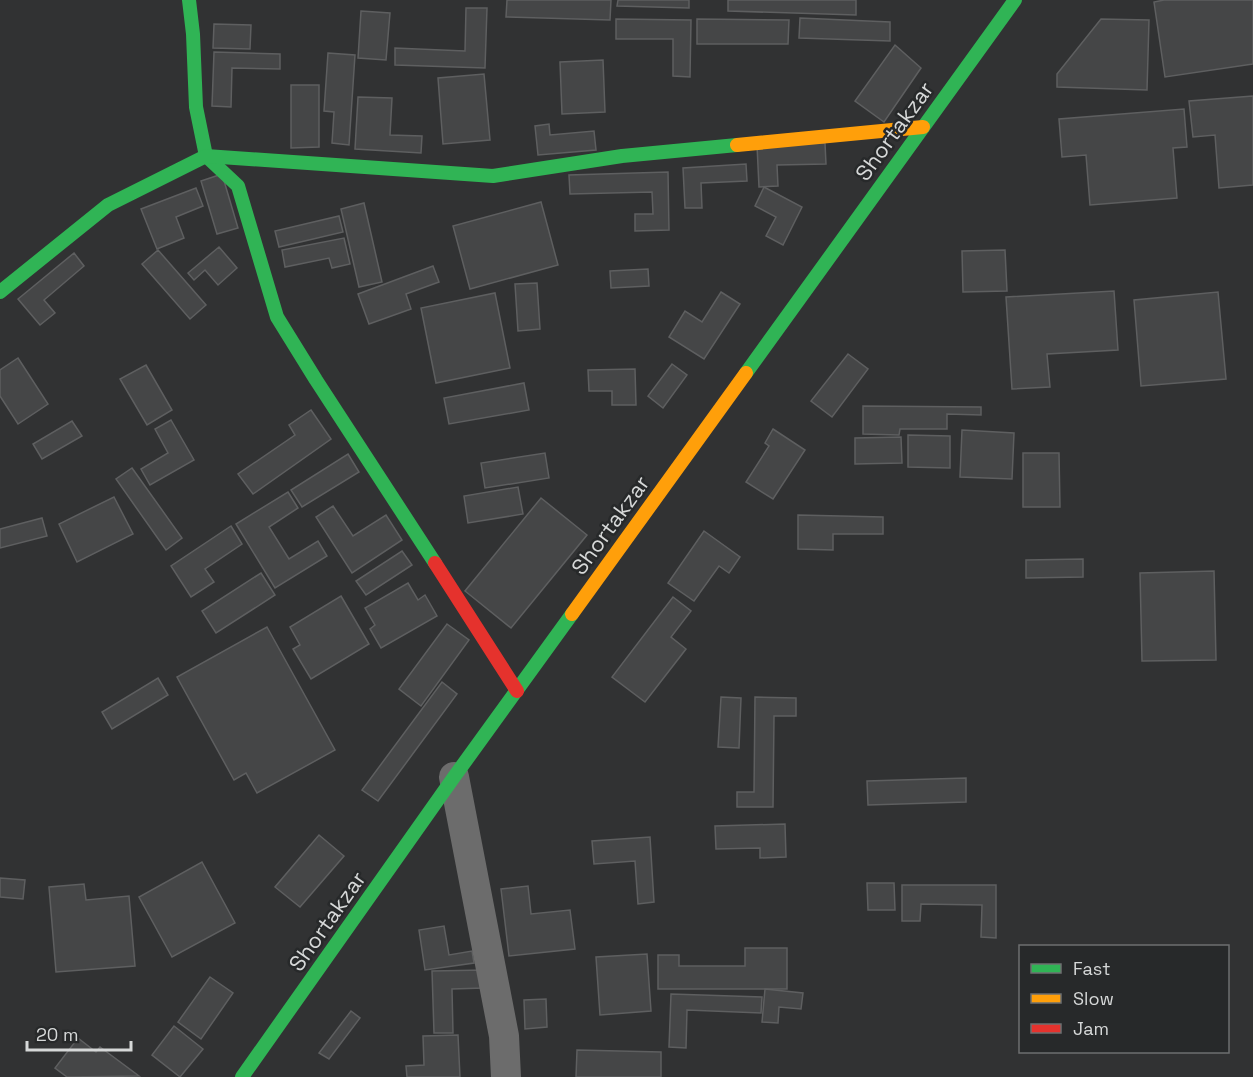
<svg xmlns="http://www.w3.org/2000/svg" width="1253" height="1077" font-family="'Space Grotesk',sans-serif">
  <style>
    .building { fill: #454647; stroke: #5e5f60; stroke-width: 1.5 }
    .lines { fill: none; stroke-linecap: round; stroke-linejoin: round }
    .street { stroke: #6c6c6c; stroke-width: 30 }
    .fast { stroke: #30b455; stroke-width: 14 }
    .slow { stroke: #ff9f0a; stroke-width: 14 }
    .jam { stroke: #e5322d; stroke-width: 14 }
    .labels { text-anchor: middle; dominant-baseline: central; stroke-width: 5; stroke-linejoin: round; paint-order: stroke }
    .street-label { font-size: 22px; fill: #d6d8d8; stroke: #27292a }
  </style>
  <rect width="100%" height="100%" fill="#313233"/>
  <g class="building">
    <path d="M507 0H611L610 20 506 17Z"/>
    <path d="M618 0H689V8L617 6Z"/>
    <path d="M728 0H856V15L728 11Z"/>
    <path d="M1164 0H1253V64L1165 77 1154 2Z"/>
    <path d="M466 8H487L485 68 395 65V48L465 51Z"/>
    <path d="M361 11 390 13 386 60 358 58Z"/>
    <path d="M800 18 890 22V41L799 38Z"/>
    <path d="M616 19 691 20 690 77 673 76V39H616Z"/>
    <path d="M697 19 789 20 788 44H697Z"/>
    <path d="M1101 19 1149 20 1147 90 1057 87V74Z"/>
    <path d="M214 24 251 25 250 49 213 48Z"/>
    <path d="M895 45 921 68 884 122 855 101Z"/>
    <path d="M214 52 280 54V69L232 68 231 107 212 106Z"/>
    <path d="M328 53 355 55 349 145 332 143 334 112 324 111Z"/>
    <path d="M603 60 605 112 562 114 560 62Z"/>
    <path d="M484 74 490 140 443 144 438 78Z"/>
    <path d="M291 85H319V147L291 148Z"/>
    <path d="M1253 96V185L1219 188 1215 135 1193 137 1189 101Z"/>
    <path d="M358 97 392 98 390 135 422 136 421 153 355 149Z"/>
    <path d="M1184 109 1187 147 1173 148 1177 198 1090 205 1086 155 1062 157 1059 119Z"/>
    <path d="M549 124 550 135 594 131 596 150 538 155 535 126Z"/>
    <path d="M825 143 826 164 777 165 778 186 759 187 757 145Z"/>
    <path d="M746 164 747 181 701 183 702 208H685L683 168Z"/>
    <path d="M668 172 669 230 635 231V214H653L652 192 570 194 569 175Z"/>
    <path d="M222 174 238 228 217 234 201 181Z"/>
    <path d="M764 187 802 207 783 245 766 236 776 217 755 206Z"/>
    <path d="M196 188 203 206 176 217 184 238 157 249 141 209Z"/>
    <path d="M541 202 558 265 470 289 453 226Z"/>
    <path d="M364 203 382 282 359 287 341 209Z"/>
    <path d="M339 216 343 232 279 247 275 231Z"/>
    <path d="M344 238 350 264 332 268 329 258 285 267 282 250Z"/>
    <path d="M219 247 237 268 218 285 205 270 194 280 188 273Z"/>
    <path d="M158 250 206 305 190 319 142 264Z"/>
    <path d="M1005 250 1007 291 963 292 962 251Z"/>
    <path d="M74 253 84 266 44 300 55 313 40 325 18 299Z"/>
    <path d="M433 266 439 282 406 294 411 309 369 324 358 294Z"/>
    <path d="M648 269 649 286 611 288 610 271Z"/>
    <path d="M537 283 540 329 518 331 515 284Z"/>
    <path d="M1114 291 1118 350 1047 354 1050 387 1012 389 1006 297Z"/>
    <path d="M721 292 740 304 704 359 669 337 685 311 702 322Z"/>
    <path d="M1218 292 1226 379 1141 386 1134 300Z"/>
    <path d="M495 293 510 368 436 383 421 308Z"/>
    <path d="M848 354 868 369 832 417 811 401Z"/>
    <path d="M18 358 48 404 18 424 0 396V370Z"/>
    <path d="M672 364 687 375 663 408 648 396Z"/>
    <path d="M146 365 172 410 147 425 120 379Z"/>
    <path d="M635 369 636 405H612V391H589L588 370Z"/>
    <path d="M524 383 529 410 449 424 444 398Z"/>
    <path d="M863 406 981 407V415L947 414V429H900L899 435 863 434Z"/>
    <path d="M311 410 331 439 253 494 238 474 295 435 289 425Z"/>
    <path d="M171 420 194 460 150 485 141 469 168 453 155 429Z"/>
    <path d="M72 421 82 436 42 459 33 444Z"/>
    <path d="M773 429 805 450 773 499 746 482 769 446 765 443Z"/>
    <path d="M962 430 1014 433 1012 479 960 477Z"/>
    <path d="M908 435 950 436V468L908 467Z"/>
    <path d="M901 437 902 463 855 464V438Z"/>
    <path d="M545 453 549 478 485 488 481 463Z"/>
    <path d="M1023 453H1059L1060 507H1023Z"/>
    <path d="M348 454 359 472 302 507 291 490Z"/>
    <path d="M132 468 182 538 166 550 116 479Z"/>
    <path d="M518 487 523 514 468 523 464 496Z"/>
    <path d="M288 492 298 508 269 527 289 559 318 541 327 556 275 588 236 524Z"/>
    <path d="M114 497 133 534 77 562 59 524Z"/>
    <path d="M541 498 587 535 511 628 465 591Z"/>
    <path d="M333 506 353 536 386 515 402 540 352 573 316 517Z"/>
    <path d="M798 515 883 517V534H833V550L798 549Z"/>
    <path d="M42 518 47 536 0 548V529Z"/>
    <path d="M231 526 242 544 205 569 214 582 191 597 171 566Z"/>
    <path d="M704 531 740 557 729 573 719 566 694 601 668 583Z"/>
    <path d="M402 551 412 565 366 595 356 581Z"/>
    <path d="M1083 559V577L1026 578V560Z"/>
    <path d="M1214 571 1216 660 1142 661 1140 573Z"/>
    <path d="M261 573 275 595 216 633 202 611Z"/>
    <path d="M408 583 418 600 425 595 437 616 381 648 370 629 375 625 365 608Z"/>
    <path d="M341 596 369 644 311 679 293 649 300 645 290 627Z"/>
    <path d="M673 597 691 611 671 637 686 649 645 702 612 677Z"/>
    <path d="M447 624 469 640 421 706 399 689Z"/>
    <path d="M267 627 335 750 257 793 246 773 234 780 177 677Z"/>
    <path d="M158 678 168 695 112 729 102 712Z"/>
    <path d="M442 682 457 694 378 801 362 790Z"/>
    <path d="M721 697 741 698 739 748 718 747Z"/>
    <path d="M755 697 796 698V716H774L773 807H737V792H754Z"/>
    <path d="M966 778V802L868 805 867 781Z"/>
    <path d="M785 824 786 857 760 858V848L716 849 715 826Z"/>
    <path d="M319 835 344 856 300 907 275 887Z"/>
    <path d="M650 837 654 902 638 904 635 861 594 864 592 841Z"/>
    <path d="M202 862 235 923 172 957 139 897Z"/>
    <path d="M0 878 25 880 23 899 0 897Z"/>
    <path d="M867 883H894L895 910H868Z"/>
    <path d="M84 884 86 900 129 896 135 966 56 972 49 887Z"/>
    <path d="M902 885H996V938L981 937 982 905 921 904 920 921H902Z"/>
    <path d="M528 886 531 914 570 910 575 949 509 956 501 889Z"/>
    <path d="M444 926 449 955 472 951 474 963 425 970 419 930Z"/>
    <path d="M745 948H787V989H658V955H679V966H745Z"/>
    <path d="M647 954 651 1011 600 1015 596 957Z"/>
    <path d="M484 970V988L452 989 453 1033H434L432 971Z"/>
    <path d="M210 977 233 993 201 1039 178 1022Z"/>
    <path d="M765 989 803 993 801 1009 779 1007 778 1023 762 1022Z"/>
    <path d="M671 994 762 997 761 1013 687 1010 686 1048 669 1047Z"/>
    <path d="M546 999 547 1027 525 1029 524 1000Z"/>
    <path d="M351 1011 360 1018 329 1059 319 1053Z"/>
    <path d="M174 1026 203 1049 180 1077 152 1055Z"/>
    <path d="M458 1035 460 1077H407L406 1066 424 1065 423 1036Z"/>
    <path d="M78 1038 96 1052 100 1047 139 1076 67 1077 55 1068Z"/>
    <path d="M577 1050 661 1052V1077H576Z"/>
  </g>
  <g class="lines">
    <path class="street" d="M454 777 504 1036 506 1077"/>
    <g class="fast">
      <path d="M189 0 193 34 196 107 206 156 238 186 277 317 316 380 435 563"/>
      <path d="M0 292 108 205 206 156 493 176 622 156 737 145"/>
      <path d="M746 373 1015 0"/>
      <path d="M242 1077 454 777 572 614"/>
    </g>
    <g class="slow">
      <path d="M737 145 923 127"/>
      <path d="M572 614 746 373"/>
    </g>
    <path class="jam" d="M435 563 517 691"/>
  </g>
  <g class="labels">
    <g class="street-label">
      <text transform="translate(894 131) rotate(-54)">Shortakzar</text>
      <text transform="translate(610 525) rotate(-54)">Shortakzar</text>
      <text transform="translate(327 921) rotate(-55)">Shortakzar</text>
    </g>
  </g>
  <rect x="1019" y="945" width="210" height="108" fill="#27292a" stroke="#6d6f70" stroke-width="1.5"/>
  <rect x="1031" y="964" width="30" height="9" fill="#30b455" stroke="#6d6f70" stroke-width="1.5"/>
  <text x="1073" y="975" font-size="18" fill="#d6d8d8">Fast</text>
  <rect x="1031" y="994" width="30" height="9" fill="#ff9f0a" stroke="#6d6f70" stroke-width="1.5"/>
  <text x="1073" y="1005" font-size="18" fill="#d6d8d8">Slow</text>
  <rect x="1031" y="1024" width="30" height="9" fill="#e5322d" stroke="#6d6f70" stroke-width="1.5"/>
  <text x="1073" y="1035" font-size="18" fill="#d6d8d8">Jam</text>
  <path d="M27 1041v9h104v-9" fill="none" stroke="#d6d8d8" stroke-width="3"/>
  <text x="36" y="1041" font-size="18" fill="#d6d8d8" stroke="#27292a" stroke-width="4.5" paint-order="stroke">20 m</text>
</svg>
